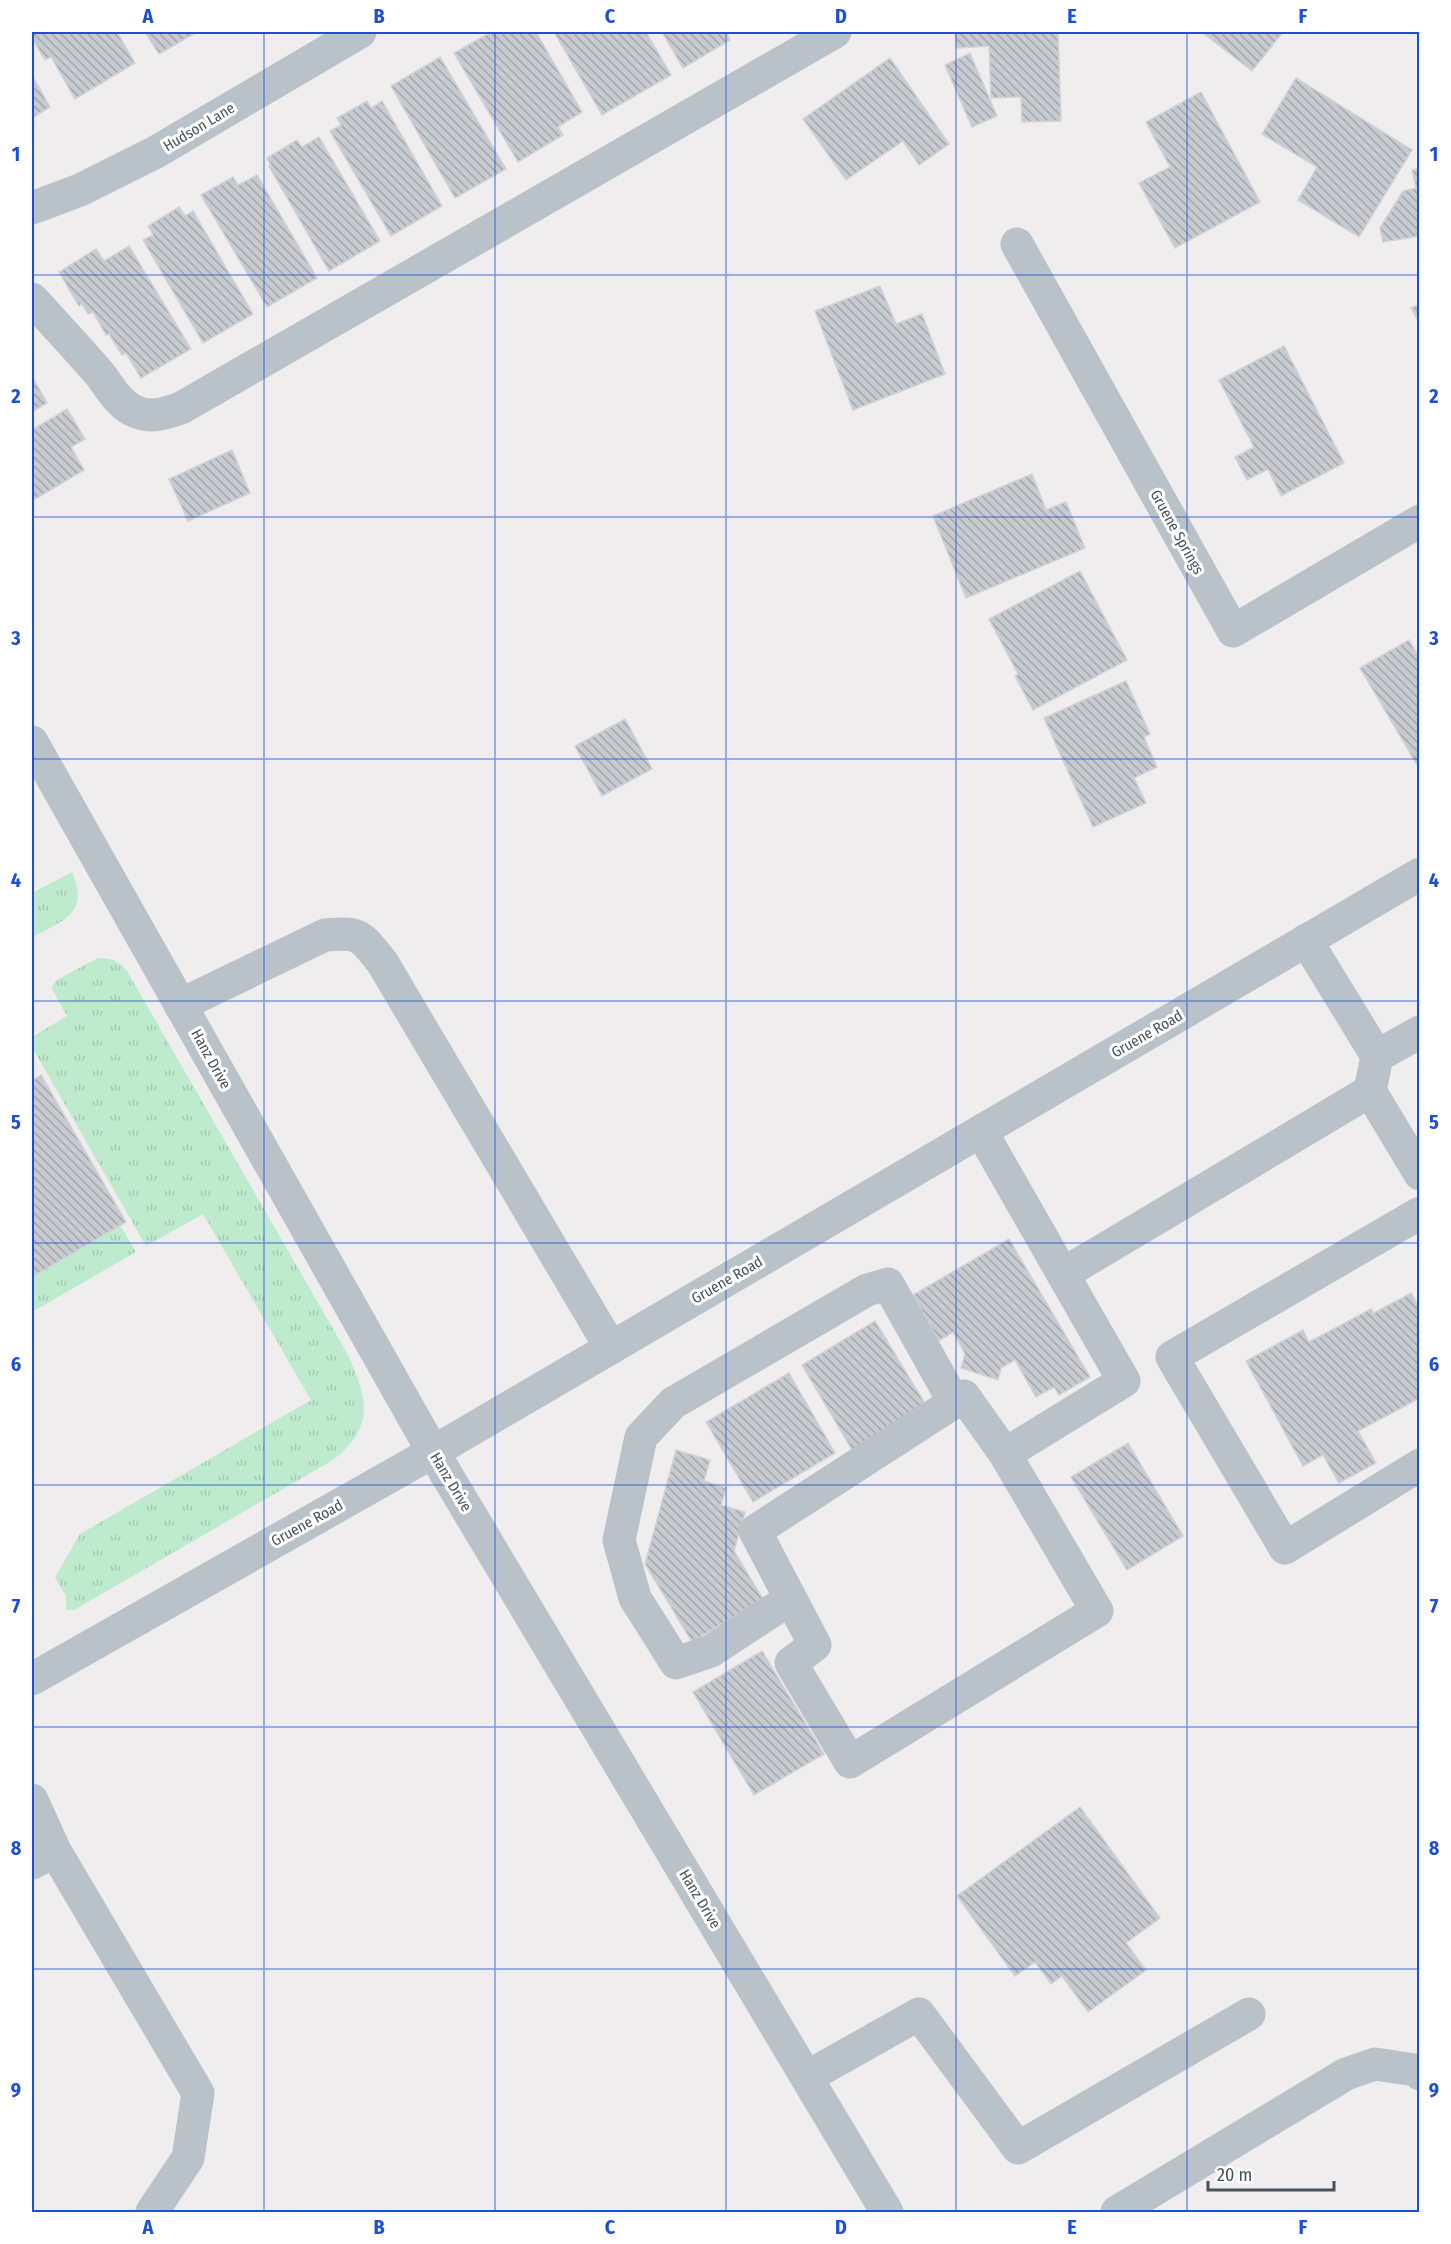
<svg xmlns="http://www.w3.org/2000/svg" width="1451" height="2244" font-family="'Fira Sans Condensed',sans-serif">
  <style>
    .grass { fill: url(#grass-tufts) }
    .building { fill: url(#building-back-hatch); stroke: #d1d3d8; stroke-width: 1.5 }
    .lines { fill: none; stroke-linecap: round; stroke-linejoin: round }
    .minor { stroke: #b9c2c8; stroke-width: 33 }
    .grid { fill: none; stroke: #1d4ed8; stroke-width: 1.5; stroke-opacity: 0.55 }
    .labels { text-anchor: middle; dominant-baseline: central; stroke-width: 6; stroke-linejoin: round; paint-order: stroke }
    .street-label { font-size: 15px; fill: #475158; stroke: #fff }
    .neatline { fill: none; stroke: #1d4ed8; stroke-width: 2 }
    .grid-label { font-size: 20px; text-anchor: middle; font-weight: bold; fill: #1d4ed8 }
  </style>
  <defs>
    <pattern id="grass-tufts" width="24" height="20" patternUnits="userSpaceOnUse" patternTransform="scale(1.5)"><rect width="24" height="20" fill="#beeacd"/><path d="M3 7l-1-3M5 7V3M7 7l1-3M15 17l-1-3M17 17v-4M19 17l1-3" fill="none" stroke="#a5cab2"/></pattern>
    <pattern id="building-back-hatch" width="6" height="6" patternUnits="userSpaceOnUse" patternTransform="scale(1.5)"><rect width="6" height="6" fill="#c7cacf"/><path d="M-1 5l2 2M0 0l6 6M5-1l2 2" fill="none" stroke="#a3a6ab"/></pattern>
  </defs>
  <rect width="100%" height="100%" fill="#efeded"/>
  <g class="grass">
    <path d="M72 872C90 914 63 920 32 938V893Z"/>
    <path d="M98 958C112 958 118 961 127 971L348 1355C368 1400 375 1426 333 1460L74 1610H66V1596L55 1577 80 1534 311 1400 203 1214 146 1246 32 1047V1037L67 1016 52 989 55 981Z"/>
    <path d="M120 1225 136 1252 32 1312V1277Z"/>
  </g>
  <g class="building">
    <path d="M36 32H117L135 63 75 99 51 57 45 60 32 38V34Z"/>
    <path d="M145 32H197L159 54Z"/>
    <path d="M491 32H536L582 112 558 127 563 135 518 162 454 53Z"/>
    <path d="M554 32H646L671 75 602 115Z"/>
    <path d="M662 32H726L730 40 683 68Z"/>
    <path d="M955 32H1058L1061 121 1022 122 1021 97 991 98 989 46 956 48Z"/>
    <path d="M1204 32H1283L1252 71 1203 33Z"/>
    <path d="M970 53 997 116 972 127 945 65Z"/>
    <path d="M440 57 506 169 455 198 391 86Z"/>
    <path d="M890 58 949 144 919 165 903 141 846 180 803 119Z"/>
    <path d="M32 75 50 107 32 118 34 122 32 123Z"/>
    <path d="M1296 78 1412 150 1359 237 1298 200 1317 167 1262 134Z"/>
    <path d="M1201 92 1260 202 1175 248 1139 183 1170 167 1146 122Z"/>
    <path d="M367 101 371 108 382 101 442 206 391 236 330 131 341 125 337 118Z"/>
    <path d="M319 137 380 241 329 271 269 166 271 165 267 158 297 140 302 147Z"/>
    <path d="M1420 168V236L1383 242 1380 228 1403 191 1416 188 1412 170Z"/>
    <path d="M257 175 317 278 267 307 201 195 233 177 238 185Z"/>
    <path d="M179 207 185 216 193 211 253 314 203 343 143 240 153 235 148 226Z"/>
    <path d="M129 246 191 349 141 378 126 353 122 355 109 334 106 335 93 312 88 314 82 304 79 306 59 272 96 249 104 261Z"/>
    <path d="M880 286 896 324 922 314 945 374 853 410 815 311Z"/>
    <path d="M1420 304V324L1411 308Z"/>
    <path d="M1284 346 1344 463 1281 496 1268 469 1247 480 1235 457 1254 447 1219 380Z"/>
    <path d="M32 376 47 403 32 412Z"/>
    <path d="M67 409 85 439 71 447 84 470 32 501V430Z"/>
    <path d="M232 450 250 493 188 521 169 479Z"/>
    <path d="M1032 474 1046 510 1066 502 1085 548 966 598 933 516Z"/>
    <path d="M1080 571 1127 660 1033 710 1015 676 1018 674 989 619Z"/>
    <path d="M1409 640 1420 659V770L1360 668Z"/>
    <path d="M1126 681 1150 734 1144 737 1157 767 1134 778 1146 803 1093 827 1044 718Z"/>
    <path d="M625 719 652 769 602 796 575 746Z"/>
    <path d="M41 1075 126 1222 32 1277V1081Z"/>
    <path d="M1009 1239 1090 1377 1059 1395 1054 1387 1036 1397 1015 1360 1001 1368 998 1380 961 1368 965 1354 953 1332 939 1341 913 1295Z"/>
    <path d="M1411 1293 1420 1309V1398L1358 1431 1376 1463 1339 1483 1323 1455 1303 1466 1246 1361 1303 1330 1309 1342 1371 1309 1374 1313Z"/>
    <path d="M875 1321 926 1405 852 1450 802 1365Z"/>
    <path d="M789 1373 835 1453 753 1502 706 1422Z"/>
    <path d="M1128 1443 1183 1536 1127 1570 1071 1477Z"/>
    <path d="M676 1450 710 1460 704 1481 726 1488 721 1505 745 1512 734 1551 763 1599 692 1642 645 1564Z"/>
    <path d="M762 1651 824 1754 754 1795 693 1692Z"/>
    <path d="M1080 1807 1160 1918 1126 1943 1146 1970 1088 2012 1062 1976 1051 1984 1035 1962 1015 1976 957 1896Z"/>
  </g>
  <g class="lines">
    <g class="minor">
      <path d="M32 208 80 190 156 152 360 32"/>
      <path d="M1017 244 1233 631 1420 521"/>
      <path d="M32 299C54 323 76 347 98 372 109 385 116 401 132 410 149 419 164 414 181 408L835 32"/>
      <path d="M32 742 433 1452 887 2212"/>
      <path d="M1306 940 1377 1056 1370 1091 1420 1174"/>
      <path d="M180 1005 325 935C361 932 360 935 382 962L611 1348"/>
      <path d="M1377 1056 1420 1032"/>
      <path d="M981 1131 1124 1381 1005 1454 964 1396 755 1531 815 1645 791 1663 850 1762 1097 1611 1005 1454"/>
      <path d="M1420 1213 1172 1357 1285 1548 1420 1465"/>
      <path d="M1063 1274 1370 1091"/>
      <path d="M790 1599 711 1651 676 1663 635 1598 619 1540 641 1437 673 1403 867 1290 888 1284 954 1402"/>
      <path d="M32 1679 433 1452 1420 874"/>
      <path d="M32 1800 55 1851 32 1863"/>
      <path d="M55 1851 198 2093 188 2158 152 2212"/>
      <path d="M807 2077 919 2014 1018 2148 1249 2014"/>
      <path d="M1117 2212 1346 2074 1375 2064 1415 2070 1420 2074"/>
    </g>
  </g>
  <path class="grid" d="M264 32V2212M495 32V2212M726 32V2212M956 32V2212M1187 32V2212M32 275H1420M32 517H1420M32 759H1420M32 1001H1420M32 1243H1420M32 1485H1420M32 1727H1420M32 1969H1420"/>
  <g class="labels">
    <g class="street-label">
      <text transform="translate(199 127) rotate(-31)">Hudson Lane</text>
      <text transform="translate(1177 532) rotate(61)">Gruene Springs</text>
      <text transform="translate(1147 1034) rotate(-30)">Gruene Road</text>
      <text transform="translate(211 1059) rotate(61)">Hanz Drive</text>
      <text transform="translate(727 1280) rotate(-30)">Gruene Road</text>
      <text transform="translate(451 1482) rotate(59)">Hanz Drive</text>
      <text transform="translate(307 1523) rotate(-29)">Gruene Road</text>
      <text transform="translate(700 1899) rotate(59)">Hanz Drive</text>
    </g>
  </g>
  <rect width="1451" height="2244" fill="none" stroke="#ffffff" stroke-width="66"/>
  <path d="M1208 2181v9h126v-9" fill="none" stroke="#475158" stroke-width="3"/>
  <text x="1217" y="2181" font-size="18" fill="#475158" stroke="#ffffff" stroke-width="4.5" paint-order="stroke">20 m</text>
  <rect x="33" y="33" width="1385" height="2178" class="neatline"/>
  <g class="grid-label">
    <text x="148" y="23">A</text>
    <text x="379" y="23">B</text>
    <text x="610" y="23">C</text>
    <text x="841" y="23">D</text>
    <text x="1072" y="23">E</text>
    <text x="1303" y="23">F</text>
    <text x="16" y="161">1</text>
    <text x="1434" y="161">1</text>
    <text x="16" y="403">2</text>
    <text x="1434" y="403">2</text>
    <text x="16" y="645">3</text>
    <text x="1434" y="645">3</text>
    <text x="16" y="887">4</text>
    <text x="1434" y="887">4</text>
    <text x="16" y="1129">5</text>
    <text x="1434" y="1129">5</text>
    <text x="16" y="1371">6</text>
    <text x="1434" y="1371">6</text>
    <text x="16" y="1613">7</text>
    <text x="1434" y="1613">7</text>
    <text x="16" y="1855">8</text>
    <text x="1434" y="1855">8</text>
    <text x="16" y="2097">9</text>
    <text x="1434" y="2097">9</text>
    <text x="148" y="2234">A</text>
    <text x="379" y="2234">B</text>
    <text x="610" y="2234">C</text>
    <text x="841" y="2234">D</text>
    <text x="1072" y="2234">E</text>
    <text x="1303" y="2234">F</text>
  </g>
</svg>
